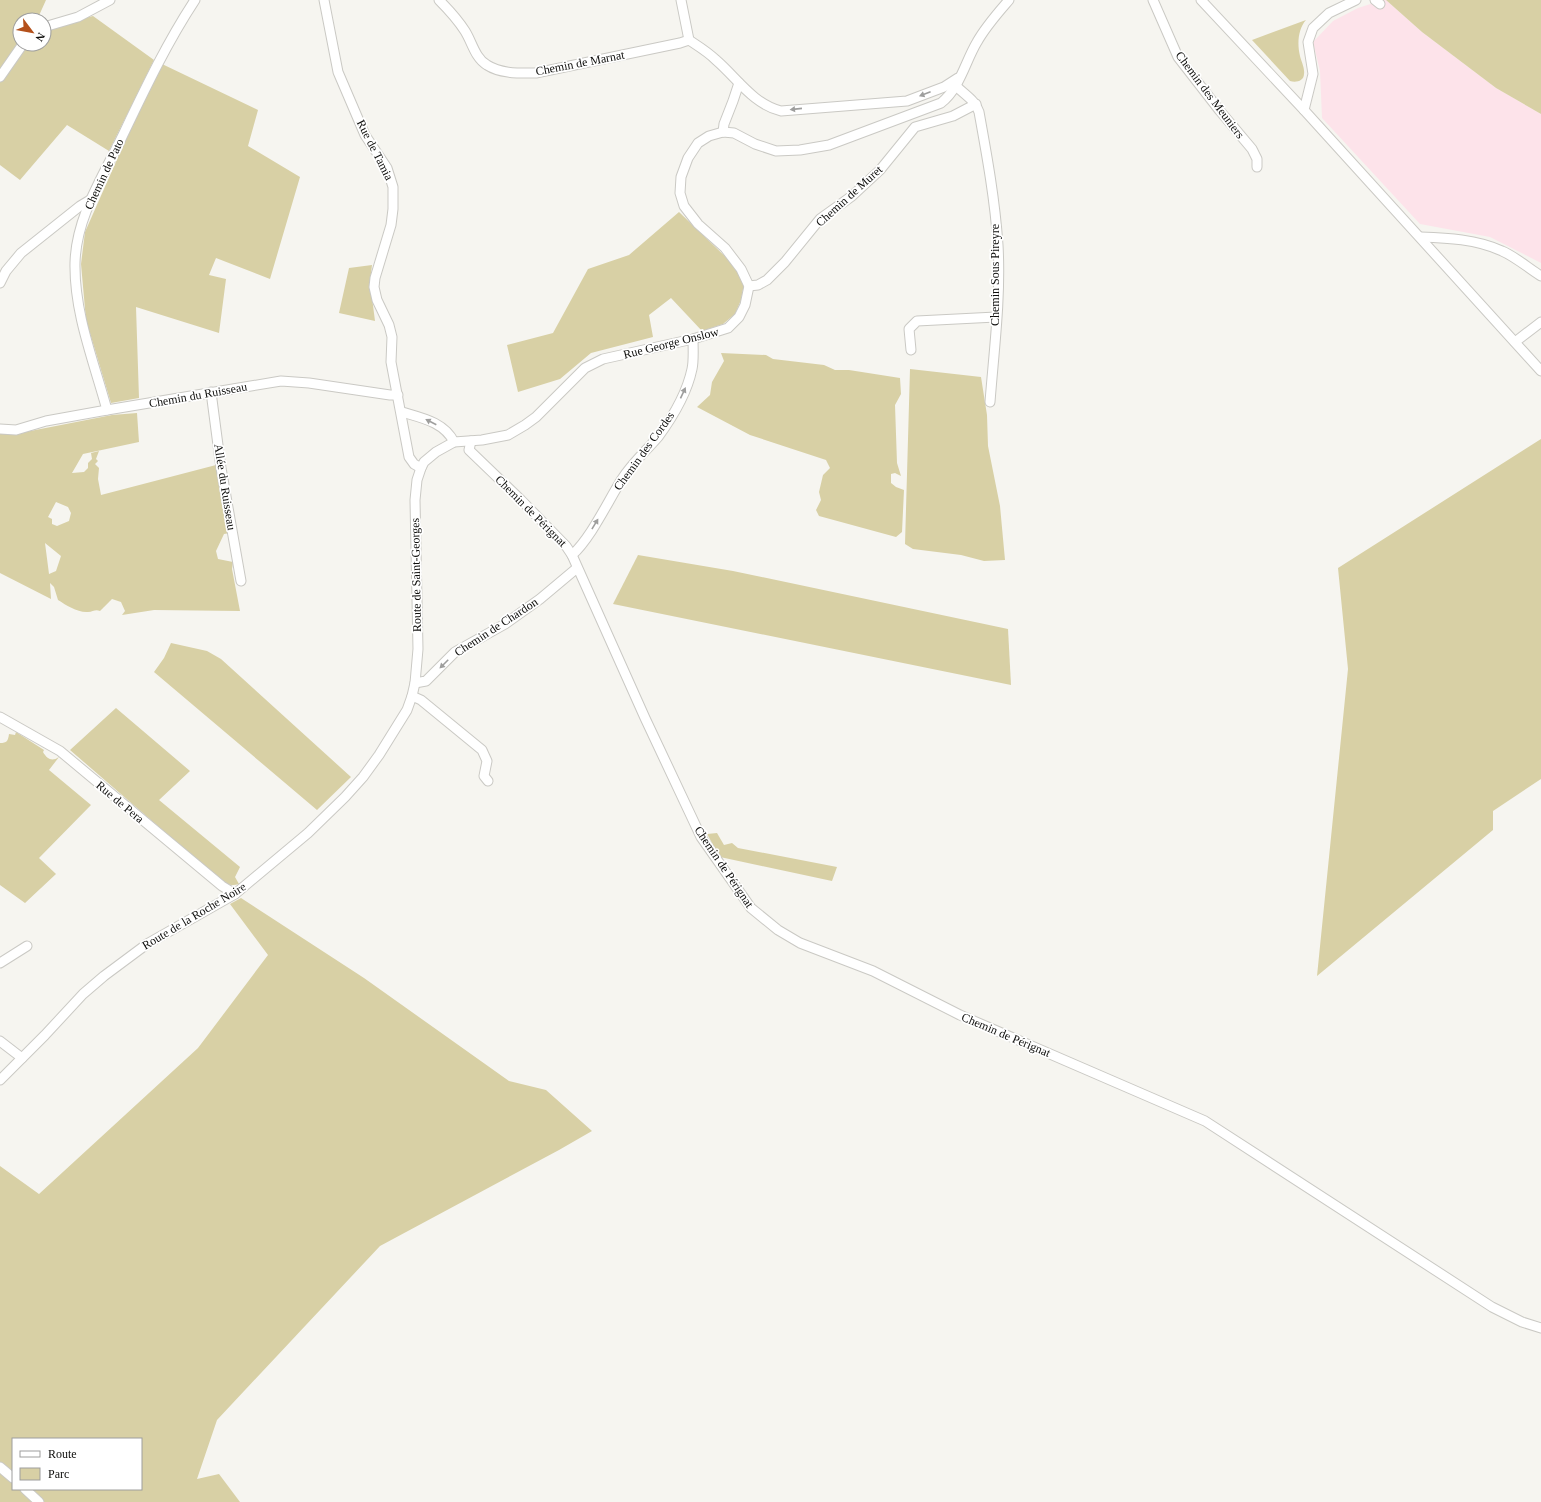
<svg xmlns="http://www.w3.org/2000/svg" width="1541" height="1502" font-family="Georgia,serif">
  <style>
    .industrial { fill: #fde3ea }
    .green { fill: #d8d0a5; fill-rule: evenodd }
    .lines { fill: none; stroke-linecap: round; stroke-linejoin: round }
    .minor-casing { stroke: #cac9c4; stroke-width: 11 }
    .minor { stroke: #fff; stroke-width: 9 }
    .oneway { fill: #9e9e9d }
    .labels { text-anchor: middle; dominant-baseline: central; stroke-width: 3.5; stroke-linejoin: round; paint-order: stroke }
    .street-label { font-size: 12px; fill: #0d0d0b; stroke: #fff }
  </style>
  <rect width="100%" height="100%" fill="#f6f5f0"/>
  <path class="industrial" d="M1383 0H1386L1422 32 1496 88 1541 114V263L1490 237 1420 224 1322 118 1320 71 1313 42 1333 21 1358 8Z"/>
  <g class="green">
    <path d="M0 0H46L37 20H20V44H44V28L93 16 154 60 109 151 67 125 20 180 0 165Z"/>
    <path d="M1386 0H1541V114L1496 88 1422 32Z"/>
    <path d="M1306 20C1298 29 1297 44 1300 56 1301 61 1305 68 1304 74 1304 81 1296 83 1290 81L1252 40Z"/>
    <path d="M162 64 258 110 248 146 300 177 270 279 216 258 209 275 226 279 219 333 136 307 139 398 111 403 86 320 81 264 85 232 134 121Z"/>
    <path d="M679 212 734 265 744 284 741 300 735 314 723 324 702 331 671 298 649 315 653 337 591 353 560 379 518 392 507 345 553 333 588 269 629 255Z"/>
    <path d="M372 265 370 282 375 321 339 313 349 268Z"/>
    <path d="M721 353 766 355 773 359 824 365 835 370H849L900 378 901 394 895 405 897 463 901 476 895 473 891 474V483L896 487 904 490 902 532 896 537 819 516 816 510 821 500 819 492 823 475 830 468 826 460 750 435 697 407 710 395 712 382 724 361Z"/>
    <path d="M910 369 981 377 987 415 988 446 1000 506 1005 560 984 561 961 555 913 549 905 544Z"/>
    <path d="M137 413 139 442 83 454 72 473 84 472 88 468V463L92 459 91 453 99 451 96 459 98 461 95 464 99 468 98 479 101 495 216 465 230 533 224 534 216 551 218 559 233 562 232 569 240 611 154 610 122 615 125 611 121 602 112 599 100 611C95 609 93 612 88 612 78 613 66 605 58 600L54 587 50 583 51 599 0 573V433L15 434 112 415ZM56 502 68 507 71 513 69 521 57 526 52 524V519L48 517ZM45 543 61 556 56 571 49 574Z"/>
    <path d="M1541 439V779L1493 811V830L1317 976 1348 669 1338 568Z"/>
    <path d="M638 555 733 571 1008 629 1011 685 613 604Z"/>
    <path d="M171 643 207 651 221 659 351 777 317 810 154 672 164 658Z"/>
    <path d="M116 708 190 771 159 800 240 867 235 877 239 884C230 887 225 883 218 878L70 750Z"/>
    <path d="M16 732 44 750 43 752C47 759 52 762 59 757L49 770 91 805 39 858 56 874 25 903 0 885V743C7 743 8 741 9 734L15 735Z"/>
    <path d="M717 833 724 845 732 843 738 848 837 867 832 881 720 857 707 834Z"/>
    <path d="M241 898 364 978 509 1081 546 1090 592 1131 559 1150 380 1246 217 1420 197 1479 219 1474 240 1502H0V1166L39 1194 198 1048 268 955 230 904ZM13 1439H141V1489H13Z"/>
  </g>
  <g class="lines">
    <defs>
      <g id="minor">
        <path d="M324 0 338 72 365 135 387 168 393 187V209L391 225 375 278 374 287 377 300 389 325 392 337 391 362 409 457 414 464 421 468"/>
        <path d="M439 0C448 9 458 20 465 31 472 42 475 58 487 65 501 74 519 73 536 73L680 43 689 40"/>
        <path d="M681 0 689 40"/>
        <path d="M1153 0 1178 57 1220 111 1252 149 1257 159V167"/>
        <path d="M1201 0 1304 110 1541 371"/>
        <path d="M1375 0 1380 4"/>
        <path d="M44 27 78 17 110 0"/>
        <path d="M689 40C698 46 708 52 716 60 737 78 753 104 781 111L907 101 944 87 958 78"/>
        <path d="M0 77 23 44"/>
        <path d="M956 86C965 95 975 100 979 112 987 156 995 200 998 245 1001 297 994 350 990 402"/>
        <path d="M1304 110 1313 74 1308 42 1313 28 1329 13 1356 0"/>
        <path d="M723 132 724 124 733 101 739 83"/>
        <path d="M1420 237C1447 238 1476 239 1502 251 1516 257 1528 268 1541 276"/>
        <path d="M0 283 6 271 21 253 80 206 90 200"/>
        <path d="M749 286 758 285 767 280 785 262 820 219 852 196 880 170 915 127 953 116 976 104"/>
        <path d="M1515 342 1541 322"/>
        <path d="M911 350 909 329 917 321 996 317"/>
        <path d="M211 392 221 468 241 581"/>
        <path d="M107 410C94 362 74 313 75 263 76 218 102 178 121 139 144 91 166 44 195 0"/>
        <path d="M402 412C422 418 444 422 454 442"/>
        <path d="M0 429 16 430 46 421 107 410 281 381 309 383 390 395H398"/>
        <path d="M471 441 469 450 521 500 566 546 572 555 645 718 701 837 751 908 778 930 800 943 873 971 960 1015 1205 1121 1492 1307 1522 1322 1541 1328"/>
        <path d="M572 555C591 538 608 501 622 479 632 463 646 451 658 437 672 418 687 393 692 369 694 360 693 348 693 339"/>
        <path d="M415 683 426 681 455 652 505 624 540 599 577 568"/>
        <path d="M412 696 421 700 482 750 487 761 484 776 488 781"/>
        <path d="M0 717 60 751 222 886 235 894"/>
        <path d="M0 963 27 946"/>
        <path d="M0 1041 22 1058"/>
        <path d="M0 1080 45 1035 83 994 104 976 147 944 235 894 308 833 345 797 363 777 379 755 407 710 412 696 415 683 418 649 415 500 417 480 421 468 424 462 436 452 454 442 482 440 508 435 525 425 536 417 585 368 603 359 693 339 728 328 739 317 745 305 749 286 741 269 725 248 698 224 684 206 680 193 681 177 688 158 698 143 709 136 723 132 734 133 755 144 776 151 800 150 829 145 941 103C960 88 965 62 977 42 986 26 997 14 1009 0"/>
        <path d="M0 1467 13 1478"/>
        <path d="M25 1489 39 1502"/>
      </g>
    </defs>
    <use href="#minor" class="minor-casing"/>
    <use href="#minor" class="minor"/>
  </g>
  <defs><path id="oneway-solid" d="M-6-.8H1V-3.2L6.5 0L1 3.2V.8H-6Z"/></defs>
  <g class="oneway">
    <use href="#oneway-solid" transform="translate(925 94) rotate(159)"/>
    <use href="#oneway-solid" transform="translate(796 109) rotate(174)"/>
    <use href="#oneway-solid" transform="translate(683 393) rotate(-65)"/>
    <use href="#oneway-solid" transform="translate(431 422) rotate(-153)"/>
    <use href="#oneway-solid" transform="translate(595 524) rotate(-59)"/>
    <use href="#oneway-solid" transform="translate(444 664) rotate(135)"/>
  </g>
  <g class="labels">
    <g class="street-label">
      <text transform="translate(580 63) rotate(-11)">Chemin de Marnat</text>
      <text transform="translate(1210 95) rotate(53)">Chemin des Meuniers</text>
      <text transform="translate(375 150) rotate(63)">Rue de Tamia</text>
      <text transform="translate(104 174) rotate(-65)">Chemin de Pato</text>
      <text transform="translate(849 196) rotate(-42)">Chemin de Muret</text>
      <text transform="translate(995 275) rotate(-90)">Chemin Sous Pireyre</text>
      <text transform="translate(671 343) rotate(-14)">Rue George Onslow</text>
      <text transform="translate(198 395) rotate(-10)">Chemin du Ruisseau</text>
      <text transform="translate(644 451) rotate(-54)">Chemin des Cordes</text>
      <text transform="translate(225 487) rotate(81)">Allée du Ruisseau</text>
      <text transform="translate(531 511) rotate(45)">Chemin de Pérignat</text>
      <text transform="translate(416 575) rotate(-91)">Route de Saint-Georges</text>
      <text transform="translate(496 627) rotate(-33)">Chemin de Chardon</text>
      <text transform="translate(120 802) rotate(40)">Rue de Pera</text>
      <text transform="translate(724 867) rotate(56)">Chemin de Pérignat</text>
      <text transform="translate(194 916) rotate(-31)">Route de la Roche Noire</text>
      <text transform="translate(1006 1035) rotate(23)">Chemin de Pérignat</text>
    </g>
  </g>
  <rect x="12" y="1438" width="130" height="52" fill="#ffffff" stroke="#9e9e9d"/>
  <rect x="20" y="1451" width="20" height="6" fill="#ffffff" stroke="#9e9e9d"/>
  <text x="48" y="1458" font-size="12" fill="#0d0d0b">Route</text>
  <rect x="20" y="1468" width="20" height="12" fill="#d8d0a5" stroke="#9e9e9d"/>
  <text x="48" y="1478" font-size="12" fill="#0d0d0b">Parc</text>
  <g transform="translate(32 32) rotate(122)"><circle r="19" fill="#ffffff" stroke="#9e9e9d"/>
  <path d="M0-3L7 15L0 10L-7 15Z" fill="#b4501b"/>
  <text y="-6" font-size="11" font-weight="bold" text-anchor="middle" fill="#0d0d0b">N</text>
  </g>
</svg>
